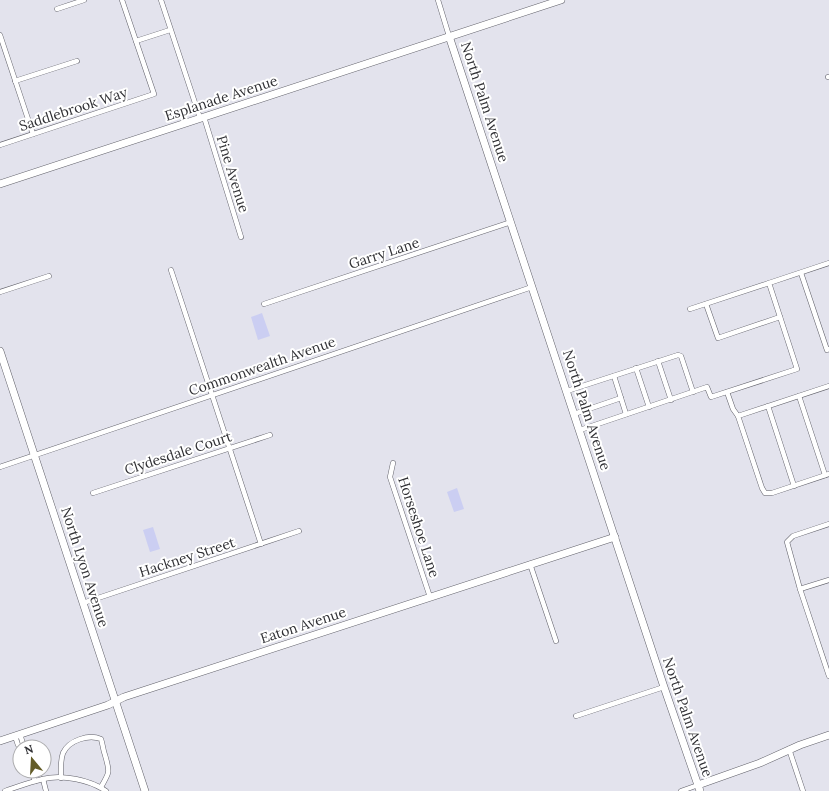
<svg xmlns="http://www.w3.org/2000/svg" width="829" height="791" font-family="Lora,serif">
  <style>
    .green { fill: #cbcef2 }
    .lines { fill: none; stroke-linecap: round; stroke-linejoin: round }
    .street-casing { stroke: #606069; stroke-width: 5.5 }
    .secondary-casing { stroke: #606069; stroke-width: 8 }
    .street { stroke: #fff; stroke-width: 4.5 }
    .secondary { stroke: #fff; stroke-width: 7 }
    .labels { text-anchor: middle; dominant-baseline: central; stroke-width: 4; stroke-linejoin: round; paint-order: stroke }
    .street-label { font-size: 14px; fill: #303034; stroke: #fff }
  </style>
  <rect width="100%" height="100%" fill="#e3e3ed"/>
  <g class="green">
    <path d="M262 313 270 336 258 340 251 317Z"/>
    <path d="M457 488 464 509 454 512 447 492Z"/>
    <path d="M153 527 160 549 150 552 143 530Z"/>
  </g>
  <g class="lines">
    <defs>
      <g id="street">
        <path d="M161 0 200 118"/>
        <path d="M438 0 449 36"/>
        <path d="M57 9 84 0"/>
        <path d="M0 35 33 134"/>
        <path d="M136 41 170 30"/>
        <path d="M828 77H829"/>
        <path d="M15 81 77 61"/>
        <path d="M204 117 241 237"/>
        <path d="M0 145 154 94 122 0"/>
        <path d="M171 270 261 544"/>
        <path d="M801 273 827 350 829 349"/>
        <path d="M0 292 49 276"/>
        <path d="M264 304 511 222"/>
        <path d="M706 304 718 338 780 317"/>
        <path d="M690 309 769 283"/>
        <path d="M658 361 671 400"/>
        <path d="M636 368 649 407"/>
        <path d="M614 376 626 414"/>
        <path d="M829 386 738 416 762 488 765 493H772L829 474"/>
        <path d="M567 391 678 355 681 356 693 392"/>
        <path d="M727 392 733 409 738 416"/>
        <path d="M799 396 825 475"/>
        <path d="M768 406 794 486"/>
        <path d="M574 414 621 398"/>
        <path d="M580 430 707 387 711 397 797 369 769 283 829 263"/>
        <path d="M393 463 390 477 430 597"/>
        <path d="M0 467 532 287"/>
        <path d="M93 493 270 435"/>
        <path d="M829 524 793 536 787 542 800 589 829 676"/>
        <path d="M530 564 556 641"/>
        <path d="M800 589 829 580"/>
        <path d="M83 603 299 531"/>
        <path d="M576 716 664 687"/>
        <path d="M20 734 23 744 22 747"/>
        <path d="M15 736 18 745 21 747"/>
        <path d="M789 749 803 791"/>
        <path d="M31 771 35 781"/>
        <path d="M61 778C61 770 60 761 63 753 69 740 89 734 101 739 103 745 103 750 105 755 110 772 110 772 101 787"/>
        <path d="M43 779 46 791"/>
        <path d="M5 791C17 787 30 782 43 779 62 774 90 780 106 791"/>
        <path d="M681 791 698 785"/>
      </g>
      <g id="secondary">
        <path d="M449 36 664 687 700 791"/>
        <path d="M0 184 561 0"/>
        <path d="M0 351 145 791"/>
        <path d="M0 741 108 705 124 697 615 537"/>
        <path d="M698 785 760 763 800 745 829 735"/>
      </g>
    </defs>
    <use href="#street" class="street-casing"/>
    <use href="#secondary" class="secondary-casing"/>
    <use href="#street" class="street"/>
    <use href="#secondary" class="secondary"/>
  </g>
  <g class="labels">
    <g class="street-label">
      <text transform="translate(221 98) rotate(-18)">Esplanade Avenue</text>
      <text transform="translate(485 102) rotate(72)">North Palm Avenue</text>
      <text transform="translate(73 109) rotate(-18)">Saddlebrook Way</text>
      <text transform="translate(233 174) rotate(73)">Pine Avenue</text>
      <text transform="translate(384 253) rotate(-18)">Garry Lane</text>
      <text transform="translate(262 366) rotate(-19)">Commonwealth Avenue</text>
      <text transform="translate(587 410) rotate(72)">North Palm Avenue</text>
      <text transform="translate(178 453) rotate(-18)">Clydesdale Court</text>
      <text transform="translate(419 527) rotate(72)">Horseshoe Lane</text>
      <text transform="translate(187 557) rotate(-18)">Hackney Street</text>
      <text transform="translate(85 567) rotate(72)">North Lyon Avenue</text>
      <text transform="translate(303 625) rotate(-18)">Eaton Avenue</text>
      <text transform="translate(688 717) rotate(71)">North Palm Avenue</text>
    </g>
  </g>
  <g transform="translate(32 759) rotate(342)"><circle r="19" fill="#ffffff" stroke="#acacae"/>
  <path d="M0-3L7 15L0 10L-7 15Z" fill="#635c28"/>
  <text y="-6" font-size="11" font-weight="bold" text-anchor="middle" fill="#303034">N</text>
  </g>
</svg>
